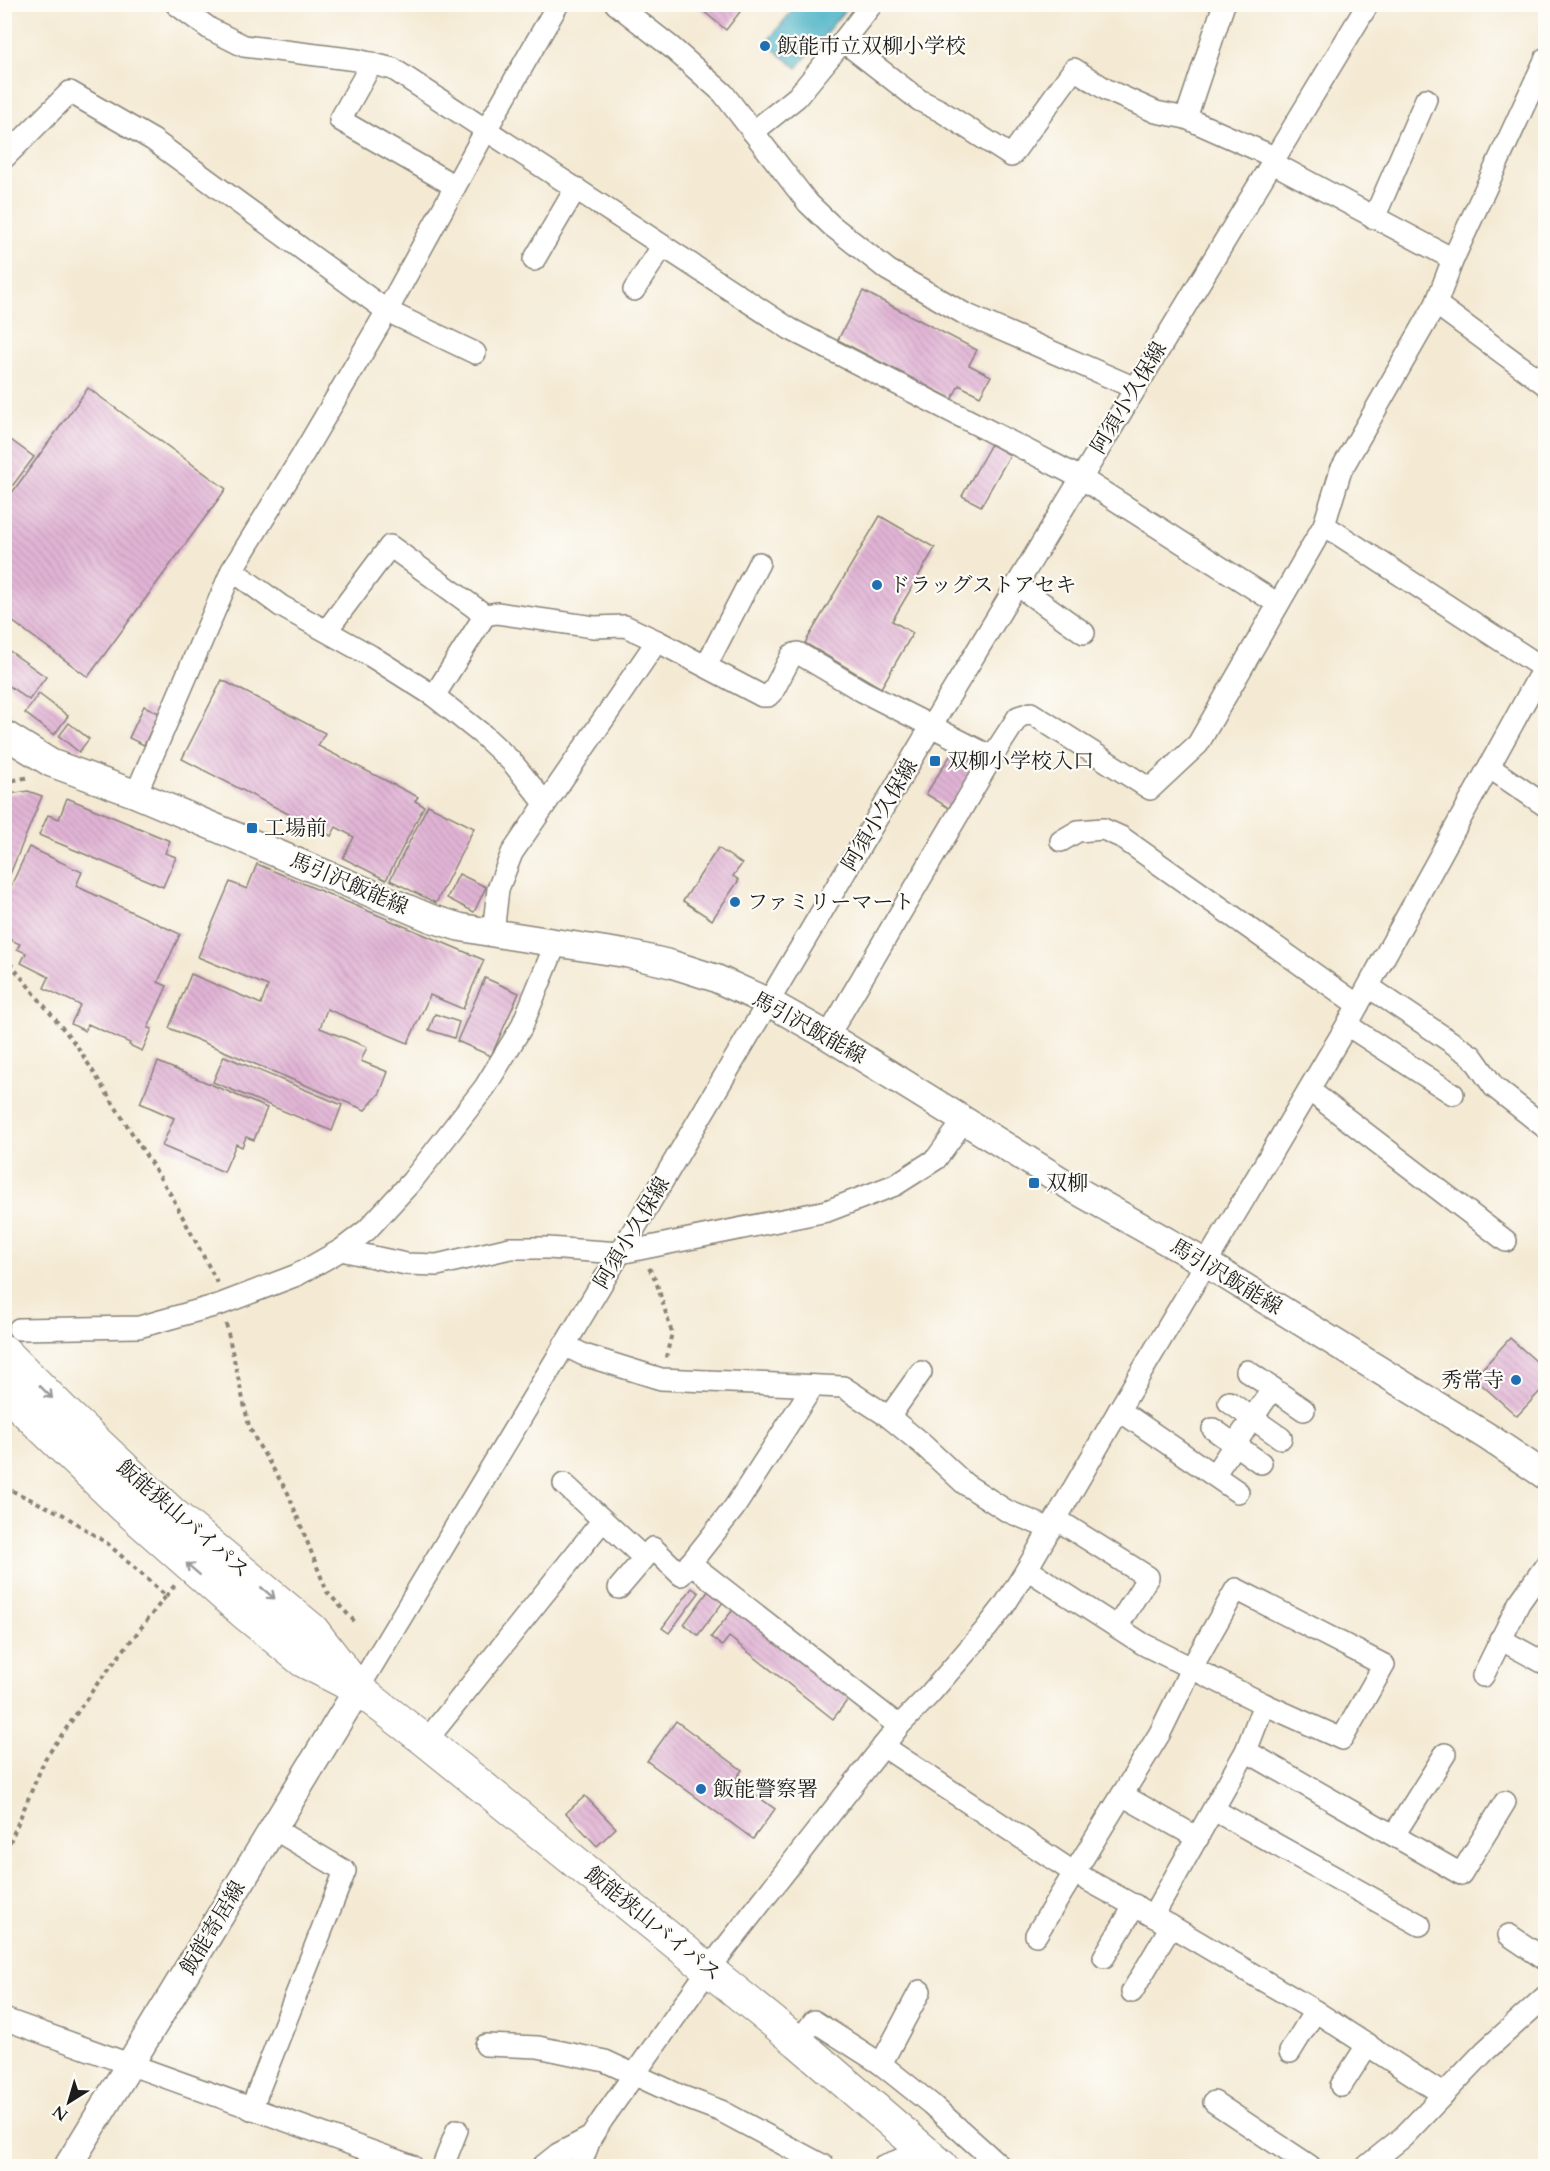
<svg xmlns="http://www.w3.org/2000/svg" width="1550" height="2171" font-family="Cardo,'Noto Serif JP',serif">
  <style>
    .water { fill: #46b0c5; stroke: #316670; stroke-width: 1.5 }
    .building { fill: url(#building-back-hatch) }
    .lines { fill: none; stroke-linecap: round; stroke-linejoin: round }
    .minor-casing { stroke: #888378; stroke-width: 24 }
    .major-casing { stroke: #888378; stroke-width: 30 }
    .highway-casing { stroke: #888378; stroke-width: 34 }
    .path { stroke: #888378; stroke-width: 4; stroke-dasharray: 4.5 4.5; stroke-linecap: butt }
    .minor { stroke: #fff; stroke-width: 21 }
    .major { stroke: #fff; stroke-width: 27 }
    .highway { stroke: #fff; stroke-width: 32 }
    .oneway { stroke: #999 }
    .poi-dot { fill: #1f6fb2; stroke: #fdfcf7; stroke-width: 2 }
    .labels { text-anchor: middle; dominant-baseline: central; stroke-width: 4.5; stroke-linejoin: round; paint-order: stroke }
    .poi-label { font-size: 21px; fill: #1c1c1c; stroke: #fdfcf7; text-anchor: start }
    .street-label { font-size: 21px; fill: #1c1c1c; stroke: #fdfcf7 }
  </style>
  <defs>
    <pattern id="building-back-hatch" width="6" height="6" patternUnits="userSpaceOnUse" patternTransform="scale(1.5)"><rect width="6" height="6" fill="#e1b4d5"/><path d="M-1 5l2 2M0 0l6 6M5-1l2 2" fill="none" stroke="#c09ab6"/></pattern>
  </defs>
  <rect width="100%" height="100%" fill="#fdfcf7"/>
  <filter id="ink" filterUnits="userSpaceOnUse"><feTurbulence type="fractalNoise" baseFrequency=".0167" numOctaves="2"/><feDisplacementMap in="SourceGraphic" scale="12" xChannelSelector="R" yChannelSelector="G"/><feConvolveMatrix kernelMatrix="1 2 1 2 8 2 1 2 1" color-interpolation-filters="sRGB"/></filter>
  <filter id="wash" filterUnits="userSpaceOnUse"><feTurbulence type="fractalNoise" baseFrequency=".008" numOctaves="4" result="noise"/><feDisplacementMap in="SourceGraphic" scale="24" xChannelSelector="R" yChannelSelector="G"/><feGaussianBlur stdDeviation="1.35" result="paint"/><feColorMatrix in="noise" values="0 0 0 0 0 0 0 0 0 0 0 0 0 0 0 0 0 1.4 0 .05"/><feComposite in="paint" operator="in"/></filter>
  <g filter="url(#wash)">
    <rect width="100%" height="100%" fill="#f4ead4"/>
    <path class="water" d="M797 5H838L845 10 797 68 766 43Z"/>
    <g id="blocks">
      <g class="building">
        <path d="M695 4H746L726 30Z"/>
        <path d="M1095 4H1122V6L1096 10Z"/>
        <path d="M863 291 977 350 969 365 991 376 980 396 959 385 952 399 838 340Z"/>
        <path d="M88 388 226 489 88 677 4 615V500L6 501Z"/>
        <path d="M4 435 34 457 4 497Z"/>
        <path d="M991 444 1010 455 981 506 962 496Z"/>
        <path d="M880 516 935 548 892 621 913 633 881 688 805 643Z"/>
        <path d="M4 647 46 677 29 700 4 682Z"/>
        <path d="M222 680 325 733 318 746 418 797 415 801 424 806 386 880 343 858 354 837 336 827 331 836 182 759Z"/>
        <path d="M39 694 68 716 54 735 25 713Z"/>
        <path d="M144 706 159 713 144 745 129 738Z"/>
        <path d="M69 723 89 739 79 752 59 736Z"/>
        <path d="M953 751 976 765 949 808 926 794Z"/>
        <path d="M28 791 42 796 4 889V795Z"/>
        <path d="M67 798 170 841 165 853 176 857 163 887 39 835 48 815 59 819Z"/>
        <path d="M428 805 474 828 436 903 390 880Z"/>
        <path d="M29 847 82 872 76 886 180 934 158 982 167 986 148 1028 152 1029 142 1051 129 1045 130 1043 88 1024 85 1031 71 1024 80 1005 44 988 49 977 21 963 26 953 17 949 20 944 4 937V932L10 920 4 918V901Z"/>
        <path d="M718 848 742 864 733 876 739 880 712 920 683 901Z"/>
        <path d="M257 864 484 960 463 1009 430 995 408 1043 327 1009 320 1028 367 1047 361 1061 388 1072 380 1093 365 1110 169 1028 191 974 261 1004 268 986 198 957 230 882 247 889Z"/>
        <path d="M459 874 486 887 474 912 447 898Z"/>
        <path d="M485 978 519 993 491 1056 457 1041Z"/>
        <path d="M435 1014 459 1022 454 1038 429 1030Z"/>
        <path d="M224 1056 342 1105 332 1131 213 1082Z"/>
        <path d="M158 1062 267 1108 254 1140 246 1137 242 1147 236 1144 224 1172 162 1146 174 1118 140 1103Z"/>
        <path d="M1510 1338 1546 1370V1385L1517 1416 1474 1378Z"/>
        <path d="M692 1588 699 1593 669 1633 662 1628Z"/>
        <path d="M709 1590 724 1601 698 1635 684 1624Z"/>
        <path d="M736 1606 850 1697 833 1719 729 1637 722 1646 711 1637Z"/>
        <path d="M676 1721 742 1770 735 1780 775 1809 753 1839 647 1761Z"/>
        <path d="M585 1796 616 1828 597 1846 566 1813Z"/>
      </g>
    </g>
  </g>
  <g filter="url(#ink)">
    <use href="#blocks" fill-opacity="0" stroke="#888378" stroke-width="1.5"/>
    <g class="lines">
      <defs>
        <g id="minor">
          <path d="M176 4 210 29 244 46 357 60 393 69 790 329 1081 478 1278 604"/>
          <path d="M616 4 671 47 723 93 808 203 831 225 888 270 965 314 1135 388"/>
          <path d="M843 41 872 4"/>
          <path d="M372 63 340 120 455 186"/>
          <path d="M1186 118 1224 4"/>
          <path d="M753 132 797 97 843 41 919 100 941 111 1011 156 1074 69 1107 90 1156 112 1186 118 1274 157"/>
          <path d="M4 158 70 92 153 140 387 311 475 353"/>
          <path d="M1271 162 1453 259"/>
          <path d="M1374 218 1426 99"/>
          <path d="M534 260 576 188"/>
          <path d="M634 290 662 247"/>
          <path d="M1436 304 1546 385"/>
          <path d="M1324 525 1543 668"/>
          <path d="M232 570 281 606 371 656 434 696 483 735 512 762 545 803"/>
          <path d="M1017 585 1084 633"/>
          <path d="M327 630 390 546 485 615 497 613 594 627 625 626 657 641 762 696H768L773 691 792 655 798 653 862 691 992 757"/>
          <path d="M706 666 759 563"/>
          <path d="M434 696 485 615"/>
          <path d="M1489 767 1546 806"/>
          <path d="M136 794 232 570 302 456 387 311 486 130 558 4"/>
          <path d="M1061 841 1078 831 1103 829 1121 837 1358 1005"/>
          <path d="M493 933 498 889 512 853 657 641"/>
          <path d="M1369 987 1472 1056 1494 1087 1546 1128"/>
          <path d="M1347 1025 1453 1094"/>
          <path d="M828 1036 992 757 1018 717 1031 713 1150 789 1198 744 1324 525 1341 470 1436 304 1453 259 1546 58"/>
          <path d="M1309 1090 1506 1241"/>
          <path d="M341 1250 406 1264 437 1265 510 1248H548L620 1253 827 1211 895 1185 936 1159 965 1119"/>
          <path d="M19 1329 139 1327 221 1304 297 1275 341 1250 367 1230 412 1181 485 1087 521 1028 556 943"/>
          <path d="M564 1345 584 1355 661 1379 843 1387 889 1417 922 1444 965 1484 1007 1511 1051 1529"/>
          <path d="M1247 1371 1304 1410"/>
          <path d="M1229 1402 1281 1438"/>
          <path d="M1119 1410 1238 1492"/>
          <path d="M889 1417 921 1372"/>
          <path d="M1213 1429 1261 1463"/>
          <path d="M1214 1475 1273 1388"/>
          <path d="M564 1484 644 1558"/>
          <path d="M1056 1519 1148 1577 1117 1627"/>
          <path d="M690 1563 899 1726"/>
          <path d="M1027 1569 1143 1644 1264 1704 1342 1739 1384 1665 1236 1589 1192 1667 1160 1733 1036 1935"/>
          <path d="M619 1588 653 1548 681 1575 734 1508 813 1386"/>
          <path d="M1500 1639 1546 1664"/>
          <path d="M1483 1676 1519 1603 1546 1565"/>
          <path d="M358 1689 620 1253 932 725 1368 4"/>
          <path d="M426 1741 603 1520"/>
          <path d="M883 1746 1073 1872 1171 1926 1315 2011 1444 2095"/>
          <path d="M1246 1751 1461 1874 1505 1802"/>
          <path d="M1122 1795 1198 1838"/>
          <path d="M1214 1810 1420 1925"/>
          <path d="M1394 1835 1445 1754"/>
          <path d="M1153 1916 1246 1751 1264 1704"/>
          <path d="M1509 1935 1546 1960"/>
          <path d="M1104 1957 1135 1905"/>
          <path d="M1132 1992 1171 1926"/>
          <path d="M4 2019 412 2166"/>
          <path d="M798 2042 814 2021 881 2064 931 2104 1000 2166"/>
          <path d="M486 2045 538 2047 605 2061 681 2096 721 2111 824 2166"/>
          <path d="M1290 2052 1315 2011"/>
          <path d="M881 2064 920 1991"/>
          <path d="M1341 2086 1368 2044"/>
          <path d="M1214 2102 1310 2166"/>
          <path d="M251 2109 345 1871 274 1829"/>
          <path d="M443 2166 457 2130"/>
          <path d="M543 2166 558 2154 591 2137"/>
          <path d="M580 2166 591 2137 602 2120 709 1969 899 1726 929 1695 986 1629 1004 1606 1027 1569 1119 1410 1347 1025 1546 663"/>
          <path d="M883 2166 925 2151"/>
          <path d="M1367 2166 1403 2137 1485 2051 1546 1996"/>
        </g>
        <g id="major">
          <path d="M4 734 51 763 136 794 430 918 459 927 493 933 628 954 671 964 715 978 768 1002 828 1036 1076 1190 1207 1264 1488 1437 1546 1476"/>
          <path d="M68 2166 358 1689"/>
        </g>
        <g id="highway">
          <path d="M4 1351 70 1417 171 1512 312 1629 353 1682"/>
          <path d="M4 1391 123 1506 244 1613 303 1661 358 1689 426 1741 798 2042 942 2166"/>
        </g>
      </defs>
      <use href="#minor" class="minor-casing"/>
      <use href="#major" class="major-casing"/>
      <use href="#highway" class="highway-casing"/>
      <g class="path">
        <path d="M4 782 30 777"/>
        <path d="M4 956 77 1046 171 1195 215 1278 217 1284"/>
        <path d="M649 1268 656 1281 672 1333 665 1361"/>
        <path d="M226 1324 249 1426 258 1444 288 1493 327 1592 356 1623"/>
        <path d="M4 1487 62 1514 108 1544 166 1596 97 1684 45 1759 4 1856"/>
        <path d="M166 1596 175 1585"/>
      </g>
      <use href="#minor" class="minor"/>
      <use href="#major" class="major"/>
      <use href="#highway" class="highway"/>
    </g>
    <defs><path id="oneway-shaft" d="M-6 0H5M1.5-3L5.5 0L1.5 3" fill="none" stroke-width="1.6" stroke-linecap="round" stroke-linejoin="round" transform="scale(1.5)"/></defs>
    <g class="oneway">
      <use href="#oneway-shaft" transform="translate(46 1392) rotate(45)"/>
      <use href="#oneway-shaft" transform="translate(193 1569) rotate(-139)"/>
      <use href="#oneway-shaft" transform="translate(268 1593) rotate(40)"/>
    </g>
  </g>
  <g class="poi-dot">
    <circle cx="765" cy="46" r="6"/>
    <circle cx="877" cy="585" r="6"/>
    <rect x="929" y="755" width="12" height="12" rx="3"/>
    <rect x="246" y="822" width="12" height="12" rx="3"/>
    <circle cx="735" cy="902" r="6"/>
    <rect x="1028" y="1177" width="12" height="12" rx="3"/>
    <circle cx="1516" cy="1380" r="6"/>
    <circle cx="701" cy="1789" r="6"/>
  </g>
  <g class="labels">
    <g class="poi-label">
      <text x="777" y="46">飯能市立双柳小学校</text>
      <text x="889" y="585">ドラッグストアセキ</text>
      <text x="947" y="761">双柳小学校入口</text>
      <text x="264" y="828">工場前</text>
      <text x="747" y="902">ファミリーマート</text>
      <text x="1046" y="1183">双柳</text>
      <text x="1504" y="1380" text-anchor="end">秀常寺</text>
      <text x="713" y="1789">飯能警察署</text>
    </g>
    <g class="street-label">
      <text transform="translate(1129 398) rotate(-59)">阿須小久保線</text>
      <text transform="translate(880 815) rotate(-59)">阿須小久保線</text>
      <text transform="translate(349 884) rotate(23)">馬引沢飯能線</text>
      <text transform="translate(809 1028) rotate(29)">馬引沢飯能線</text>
      <text transform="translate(632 1233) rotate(-59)">阿須小久保線</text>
      <text transform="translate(1226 1277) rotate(31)">馬引沢飯能線</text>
      <text transform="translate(183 1519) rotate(41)">飯能狭山バイパス</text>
      <text transform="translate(653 1924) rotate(39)">飯能狭山バイパス</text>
      <text transform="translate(213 1928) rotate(-59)">飯能寄居線</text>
    </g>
  </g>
  <rect width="1550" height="2171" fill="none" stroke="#fdfcf7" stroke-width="24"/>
  <g transform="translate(69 2102) rotate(217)" stroke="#fdfcf7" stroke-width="4.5" paint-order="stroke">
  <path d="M0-4.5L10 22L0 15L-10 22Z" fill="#1c1c1c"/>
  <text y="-9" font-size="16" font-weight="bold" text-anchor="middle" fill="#1c1c1c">N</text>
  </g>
</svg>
